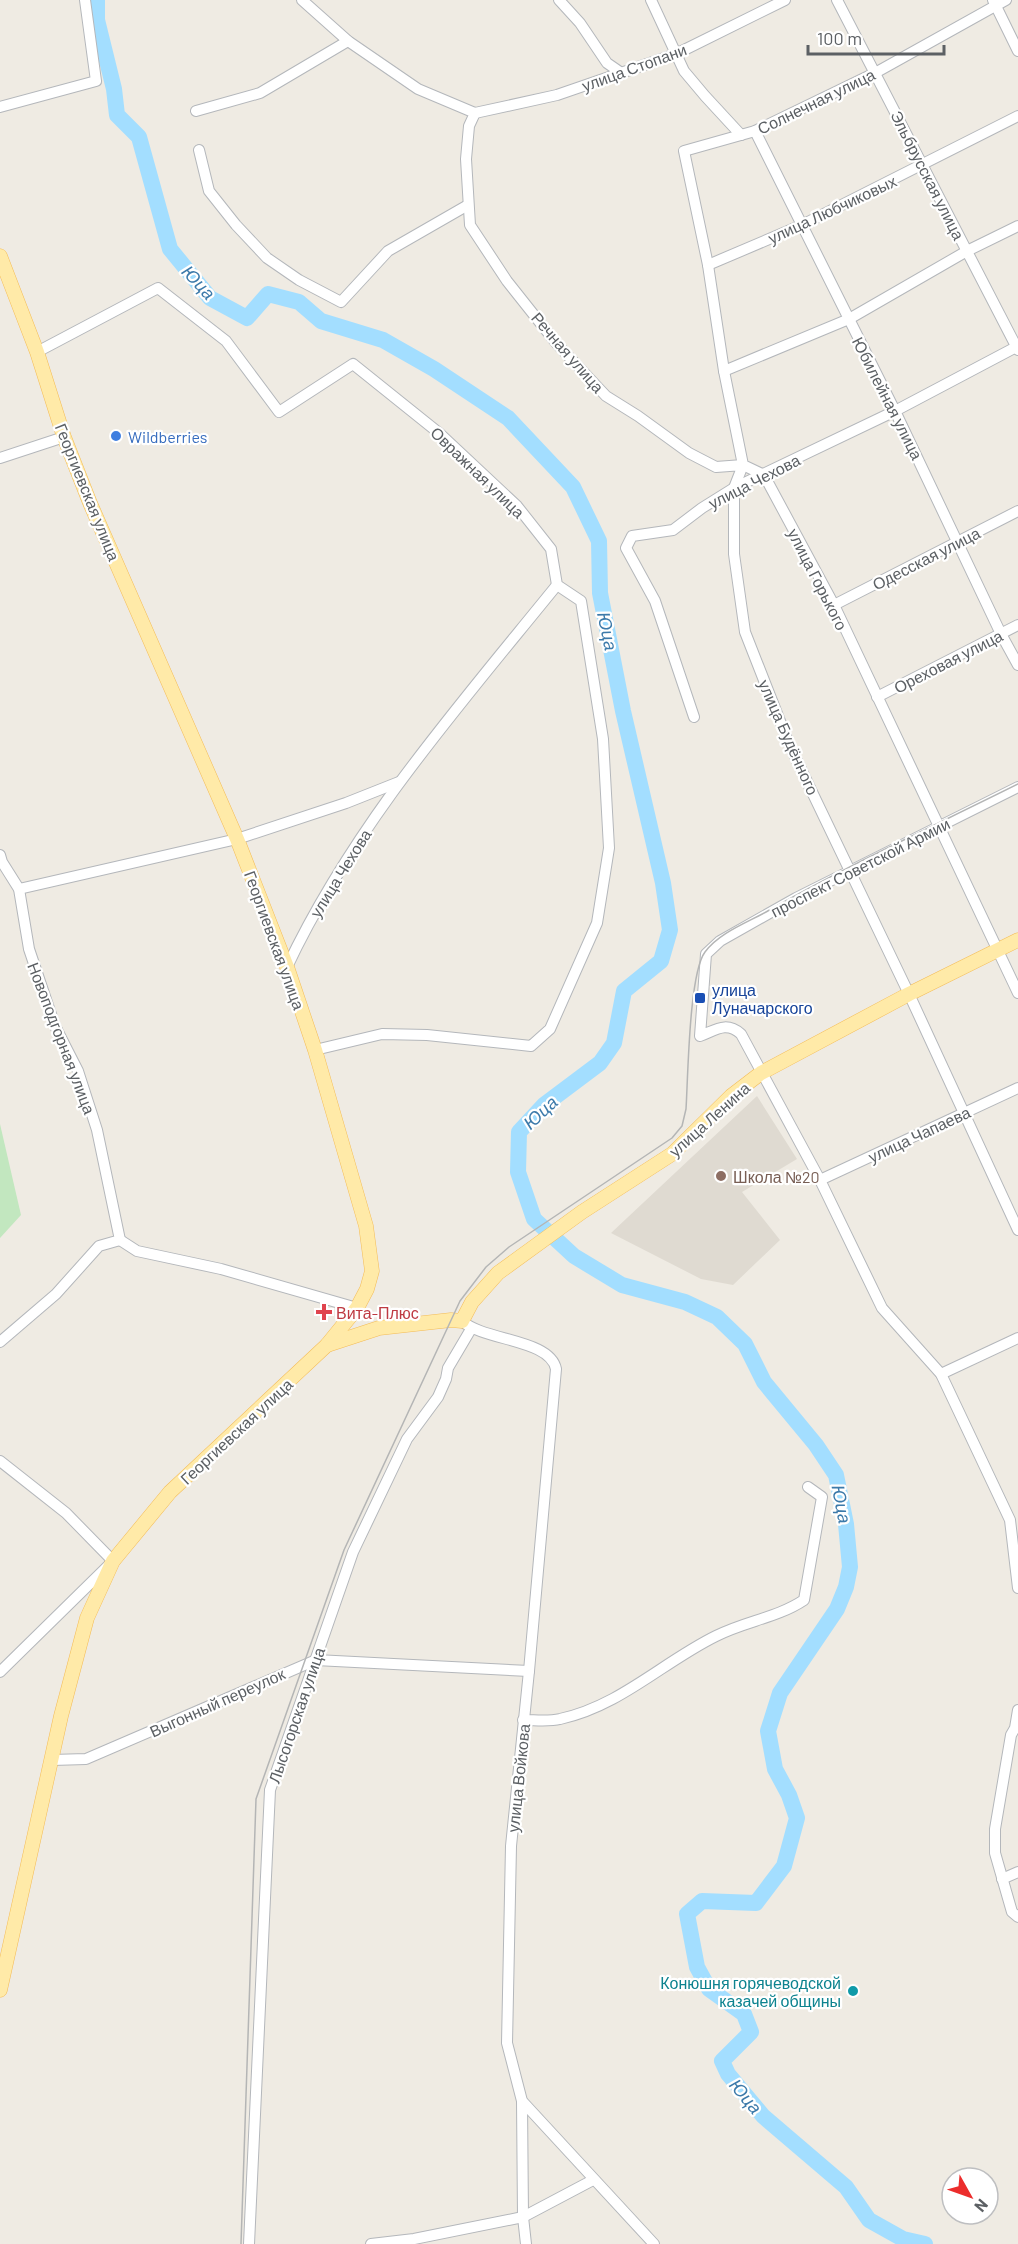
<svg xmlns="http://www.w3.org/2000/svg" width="1018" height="2244" font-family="Barlow,sans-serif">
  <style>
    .education { fill: #dfdad1 }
    .green { fill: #c2e7bf }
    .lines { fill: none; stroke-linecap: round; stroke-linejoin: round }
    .river { stroke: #a3deff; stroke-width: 16 }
    .minor-casing { stroke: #b4b7bb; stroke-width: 12 }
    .major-casing { stroke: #f4bc57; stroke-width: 15 }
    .minor { stroke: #fff; stroke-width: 10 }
    .major { stroke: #ffeaa8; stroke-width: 14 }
    .tram { stroke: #b4b5b5; stroke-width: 1.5 }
    .shop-dot { fill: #3f7fe0; stroke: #fff; stroke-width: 2 }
    .transit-dot { fill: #1a4fb4; stroke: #fff; stroke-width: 2 }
    .education-dot { fill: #8d6e63; stroke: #fff; stroke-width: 2 }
    .health-dot { fill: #e0444e; stroke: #fff; stroke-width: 2 }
    .culture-dot { fill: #0f9aa8; stroke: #fff; stroke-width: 2 }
    .labels { text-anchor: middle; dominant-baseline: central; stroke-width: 4.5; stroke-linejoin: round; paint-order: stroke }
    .street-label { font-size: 16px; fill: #5c6064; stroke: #fff }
    .shop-label { font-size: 16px; fill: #366cbe; stroke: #fff; text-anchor: start }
    .transit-label { font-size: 16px; fill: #164399; stroke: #fff; text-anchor: start }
    .education-label { font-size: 16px; fill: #785e54; stroke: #fff; text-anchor: start }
    .health-label { font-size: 16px; fill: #be3a42; stroke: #fff; text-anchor: start }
    .culture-label { font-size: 16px; fill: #0d838f; stroke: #fff; text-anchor: end }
    .water-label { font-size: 18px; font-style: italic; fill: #3c7aaa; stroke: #fff }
  </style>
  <rect width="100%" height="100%" fill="#efebe3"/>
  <path class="education" d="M757 1096 797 1159 742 1192 780 1240 733 1285 701 1279 611 1233Z"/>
  <path class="green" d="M0 1124 21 1215 0 1238Z"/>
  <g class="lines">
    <path class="river" d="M97 0V20L114 89 117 115 139 137 170 249 210 298 247 318 268 294 299 302 321 321 383 340 434 369 508 418 573 487 599 541 600 593 623 711 663 883 670 930 661 961 624 991 614 1043 600 1063 544 1105 519 1132 518 1172 534 1219 574 1256 622 1285 685 1302 717 1317 745 1344 764 1382 816 1445 836 1475 846 1524 850 1567 846 1587 837 1609 780 1693 768 1731 775 1769 789 1795 797 1818 784 1866 756 1903 702 1901 687 1914 697 1967 709 1989 744 2014 751 2032 722 2061 728 2074 763 2116 846 2187 869 2220 903 2239 925 2244"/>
    <defs>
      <g id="minor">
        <path d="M302 0 348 41 418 89 475 113 469 126 466 159 470 225 507 281 557 344 606 396 638 416 689 453 716 467 743 465 734 488V554L745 632 789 744 909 994 1018 1230"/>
        <path d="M559 0 580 23 607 63 620 72"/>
        <path d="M651 0 684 71 705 96 741 135"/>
        <path d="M837 0 1018 350"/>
        <path d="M993 0 1018 51"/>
        <path d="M1006 0 875 73 755 131 684 151 708 265 724 371 743 465 764 475 834 605 1018 993"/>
        <path d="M0 107 96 81 85 0"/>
        <path d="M196 111 260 93 348 41"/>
        <path d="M475 113 557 95 676 54 785 0"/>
        <path d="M755 131 895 411 1001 634 1018 665"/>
        <path d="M199 150 209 191 236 225 267 258 299 280 341 302 388 251 468 205"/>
        <path d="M708 265 802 225 1018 116"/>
        <path d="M37 352 158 288 226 341 279 412 353 364 439 433 517 506 551 549 557 585 581 601 603 739 609 848 597 923 550 1029 531 1046 427 1035 382 1034 315 1050"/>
        <path d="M724 371 849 319 967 251 1018 226"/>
        <path d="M0 458 64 437"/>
        <path d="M834 605 1018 511"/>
        <path d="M877 697 1018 625"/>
        <path d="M694 717 655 601 626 548 632 536 673 530 702 508 734 488 895 411 1018 346"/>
        <path d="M1018 787 796 898 720 941 706 954 700 1036C716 1030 726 1021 741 1034L820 1180 882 1308 941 1374 1010 1520 1018 1588"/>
        <path d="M0 855 2 862 19 889 29 949 55 1026 78 1071 97 1130 120 1240 99 1246 56 1294 0 1342"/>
        <path d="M19 889 237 839 346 803 399 782"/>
        <path d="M287 967C354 825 459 706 557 585"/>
        <path d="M820 1180 1018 1088"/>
        <path d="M120 1240 137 1251 221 1269 357 1308"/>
        <path d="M462 1321C484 1341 550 1339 556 1369L529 1671 511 1846 507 2043 522 2101 654 2244"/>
        <path d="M941 1374 1018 1338"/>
        <path d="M0 1461 66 1513 113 1561 0 1672"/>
        <path d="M1018 1710 1015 1728 1011 1735 995 1829V1853L1012 1912 1018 1917"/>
        <path d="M523 1720C535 1720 548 1722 560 1719 620 1706 663 1662 716 1636 745 1621 777 1618 804 1600L822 1497 808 1487"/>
        <path d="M52 1760 86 1759 316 1660 529 1671"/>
        <path d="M1002 1879 1018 1872"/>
        <path d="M522 2101 523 2217 526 2244"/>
        <path d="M249 2244 270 1790 353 1552 407 1439 438 1397 446 1379 448 1368 471 1329"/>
        <path d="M371 2244 414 2239 523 2217 593 2180"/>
      </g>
      <g id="major">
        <path d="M0 256 37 352 64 437 90 503 237 839 287 967 315 1050 366 1226 372 1271 367 1289 357 1308 327 1345 170 1492 113 1561 87 1618 61 1716 0 1990"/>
        <path d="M327 1345 379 1328 451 1320 462 1321 472 1302 498 1273 582 1212 672 1154 731 1096 761 1073 909 994 1018 940"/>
      </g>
    </defs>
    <use href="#minor" class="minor-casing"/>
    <use href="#major" class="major-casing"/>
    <use href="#minor" class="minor"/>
    <use href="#major" class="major"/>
    <path class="tram" d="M241 2244 256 1799 344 1550 460 1301 486 1267 509 1247 672 1138 682 1126 686 1109C688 1078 689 973 705 952 719 933 746 923 766 912 848 865 934 826 1018 784"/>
  </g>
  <circle class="shop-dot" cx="116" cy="436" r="6"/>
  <rect class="transit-dot" x="694" y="992" width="12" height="12" rx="3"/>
  <circle class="education-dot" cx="721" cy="1176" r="6"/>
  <path class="health-dot" d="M321 1303h6v6h6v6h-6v6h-6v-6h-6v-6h6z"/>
  <circle class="culture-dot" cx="853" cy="1991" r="6"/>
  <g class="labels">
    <g class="street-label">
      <text transform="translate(634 67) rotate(-20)">улица Стопани</text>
      <text transform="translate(816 101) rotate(-26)">Солнечная улица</text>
      <text transform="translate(928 175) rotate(63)">Эльбрусская улица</text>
      <text transform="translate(832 209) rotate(-25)">улица Любчиковых</text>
      <text transform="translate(568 352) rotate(49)">Речная улица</text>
      <text transform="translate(888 398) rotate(63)">Юбилейная улица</text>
      <text transform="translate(478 472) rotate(44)">Овражная улица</text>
      <text transform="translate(754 481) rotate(-27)">улица Чехова</text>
      <text transform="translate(88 492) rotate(68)">Георгиевская улица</text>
      <text transform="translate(926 558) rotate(-27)">Одесская улица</text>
      <text transform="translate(818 579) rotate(63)">улица Горького</text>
      <text transform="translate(948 661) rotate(-27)">Ореховая улица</text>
      <text transform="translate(789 737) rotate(66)">улица Будённого</text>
      <text transform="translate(860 867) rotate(-27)">проспект Советской Армии</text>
      <text transform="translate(340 873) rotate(-58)">улица Чехова</text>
      <text transform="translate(275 940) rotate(70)">Георгиевская улица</text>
      <text transform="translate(62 1038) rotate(69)">Новоподгорная улица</text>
      <text transform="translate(709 1119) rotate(-42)">улица Ленина</text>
      <text transform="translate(919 1134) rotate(-25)">улица Чапаева</text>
      <text transform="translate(236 1431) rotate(-43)">Георгиевская улица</text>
      <text transform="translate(217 1702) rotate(-24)">Выгонный переулок</text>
      <text transform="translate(296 1715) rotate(-71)">Лысогорская улица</text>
      <text transform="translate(518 1778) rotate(-84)">улица Войкова</text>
    </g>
    <g class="shop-label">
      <text x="128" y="436">Wildberries</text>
    </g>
    <g class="transit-label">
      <text x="712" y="989">улица<tspan x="712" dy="18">Луначарского</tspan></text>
    </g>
    <g class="education-label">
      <text x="733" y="1176">Школа №20</text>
    </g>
    <g class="health-label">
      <text x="336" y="1312">Вита-Плюс</text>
    </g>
    <g class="culture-label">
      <text x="841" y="1982">Конюшня горячеводской<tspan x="841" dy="18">казачей общины</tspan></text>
    </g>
    <g class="water-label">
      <text transform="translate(199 282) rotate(47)">Юца</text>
      <text transform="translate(608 631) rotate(78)">Юца</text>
      <text transform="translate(540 1112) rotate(-43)">Юца</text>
      <text transform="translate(842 1504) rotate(79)">Юца</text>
      <text transform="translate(746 2096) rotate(50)">Юца</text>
    </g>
  </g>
  <g transform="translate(970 2196) rotate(130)"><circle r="28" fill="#ffffff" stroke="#bebfc1" stroke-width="1.5"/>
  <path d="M0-4.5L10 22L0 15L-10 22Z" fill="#ec2d2c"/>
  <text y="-9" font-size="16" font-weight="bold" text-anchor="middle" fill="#5c6064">N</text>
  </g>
  <path d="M808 45v9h136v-9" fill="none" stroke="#5c6064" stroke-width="3"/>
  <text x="817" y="45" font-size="18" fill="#5c6064" stroke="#ffffff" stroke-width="4.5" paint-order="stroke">100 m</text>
</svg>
